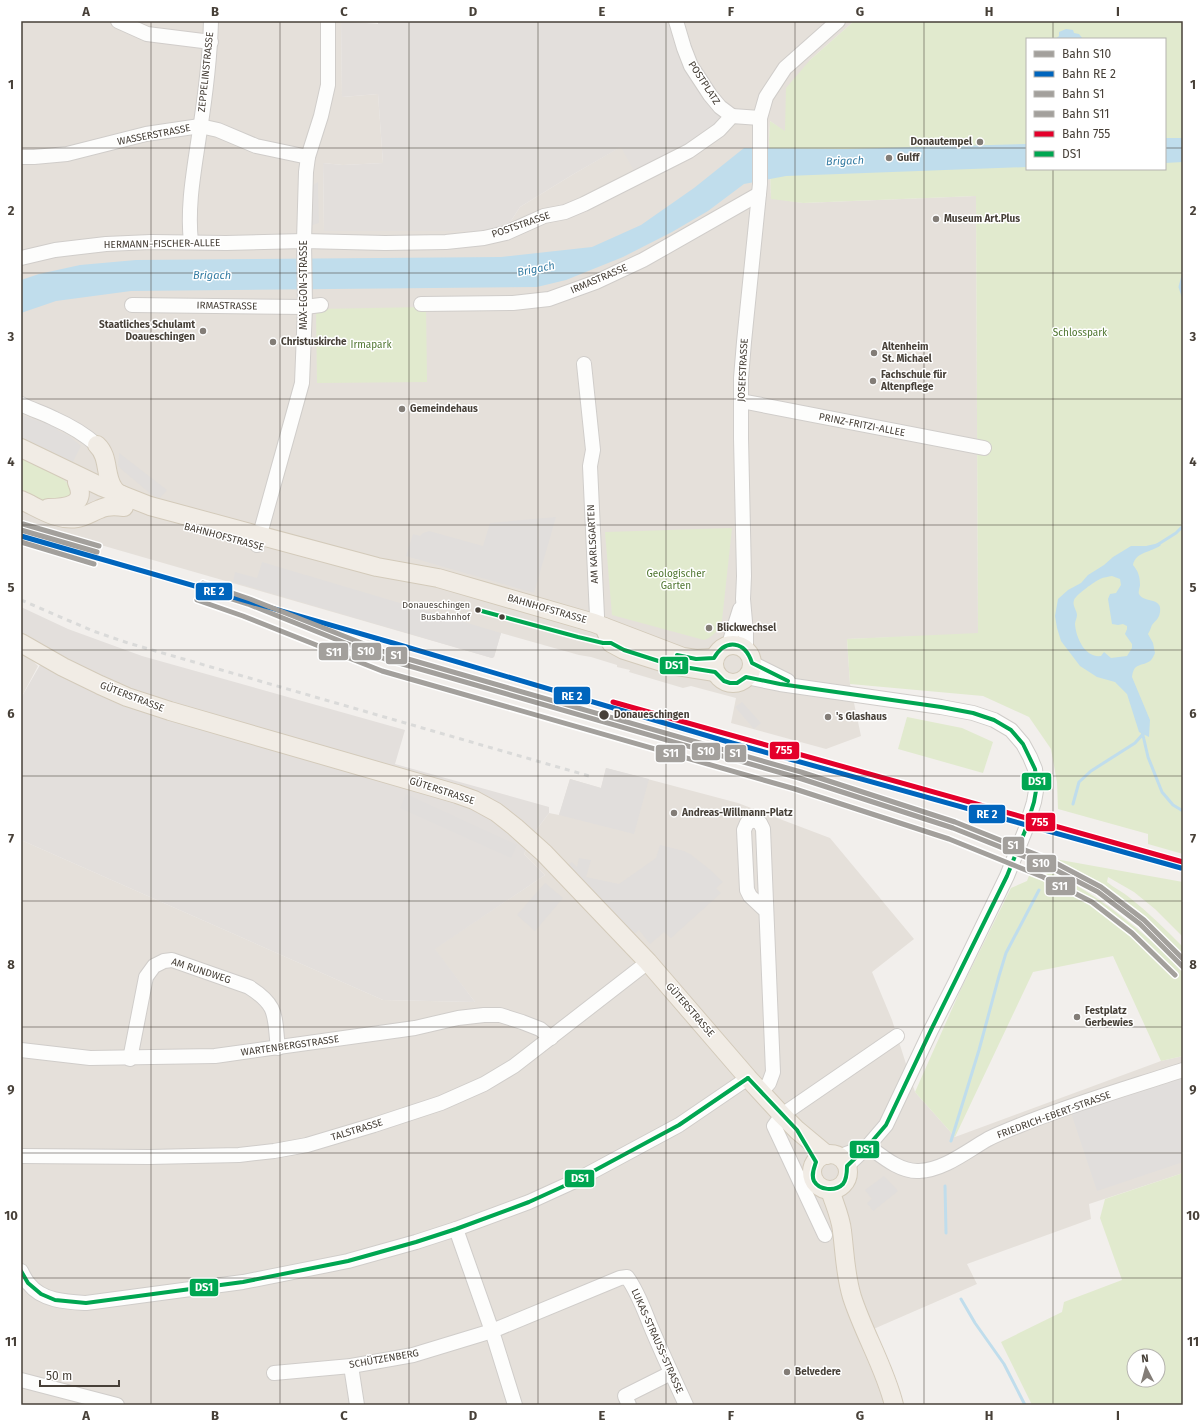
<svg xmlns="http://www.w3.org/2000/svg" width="1204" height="1426" font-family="'Fira Sans',sans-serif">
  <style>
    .residential { fill: #e5e0da }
    .industrial { fill: #e3dfdc }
    .green { fill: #e1eace; fill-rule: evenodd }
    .parking { fill: #e1dedc }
    .water { fill: #c0ddec; fill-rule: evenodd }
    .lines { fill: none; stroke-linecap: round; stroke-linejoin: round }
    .stream { stroke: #c0ddec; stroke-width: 3 }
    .minor-casing { stroke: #d0cdca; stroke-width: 16 }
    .major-casing { stroke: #d3caba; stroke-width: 20 }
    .minor { stroke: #fdfdfc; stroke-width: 14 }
    .major { stroke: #f1ece5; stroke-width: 18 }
    .rail { stroke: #dadad9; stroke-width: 3; stroke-dasharray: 5 5; stroke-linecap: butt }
    .bus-1-casing { stroke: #fff; stroke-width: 7 }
    .bus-1 { stroke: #00a651; stroke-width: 4 }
    .rail-1-casing { stroke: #fff; stroke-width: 8 }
    .rail-2-casing { stroke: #fff; stroke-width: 8 }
    .rail-3-casing { stroke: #fff; stroke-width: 8 }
    .rail-4-casing { stroke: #fff; stroke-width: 8 }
    .rail-5-casing { stroke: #fff; stroke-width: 8 }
    .rail-1 { stroke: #a3a09c; stroke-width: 5 }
    .rail-2 { stroke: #0065bd; stroke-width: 5 }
    .rail-3 { stroke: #a3a09c; stroke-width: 5 }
    .rail-4 { stroke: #a3a09c; stroke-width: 5 }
    .rail-5 { stroke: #e4002b; stroke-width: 5 }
    .grid { fill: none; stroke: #474038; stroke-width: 1; stroke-opacity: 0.55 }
    .poi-dot { fill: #837d77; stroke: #fff; stroke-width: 1.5 }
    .bus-dot { fill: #474038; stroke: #fff; stroke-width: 1.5 }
    .labels { text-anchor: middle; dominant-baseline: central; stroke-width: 3; stroke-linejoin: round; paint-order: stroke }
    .bus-label { font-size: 9px; fill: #474038; stroke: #fff; text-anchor: end }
    .street-label { font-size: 10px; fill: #474038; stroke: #fff }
    .poi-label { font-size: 10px; font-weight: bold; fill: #474038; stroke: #fff; text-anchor: start }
    .park-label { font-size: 10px; fill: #4e752f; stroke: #fff }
    .stop-label { font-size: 10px; font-weight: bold; fill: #474038; stroke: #fff; text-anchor: start }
    .water-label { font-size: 11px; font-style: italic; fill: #367da4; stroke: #fff }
    .line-badge { stroke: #fff; stroke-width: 1.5 }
    .badge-label { font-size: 11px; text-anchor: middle; font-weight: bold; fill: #fff }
    .neatline { fill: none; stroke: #474038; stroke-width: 1.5 }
    .grid-label { font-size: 13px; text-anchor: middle; font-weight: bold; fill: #474038 }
  </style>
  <rect width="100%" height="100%" fill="#f2efec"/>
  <g class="residential">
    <path d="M21 21H341L342 97 378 94 383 163 343 165 323 163 324 231H480L507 227 520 207 572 175 710 95 676 21H854L810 60 785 132 770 121 769 140 771 198 803 203 976 196 978 634 847 639 850 684 861 736 826 749 731 723 736 698 691 686 683 688 629 672 630 670 617 667V665L591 657 579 655 501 633 494 657 492 658 21 522Z"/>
    <path d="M21 651 29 657 38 666 21 698Z"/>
    <path d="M606 768 738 803 830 838 914 939 872 972 892 1020 915 1092 955 1137 1161 1061 1183 1056V1173L1089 1204 1091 1219 967 1264 977 1284 862 1334 892 1405H21V840L383 1000 475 1002 434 949 545 875 524 854 537 829 549 813 559 815 570 779 601 788Z"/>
  </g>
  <g class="industrial">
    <path d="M341 21 378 24V21H676L684 48 728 113 699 141 634 171 621 147 572 175 520 207 507 227 480 231H324L323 163 343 165 383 163 378 94 342 97Z"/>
    <path d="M21 607 68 629 142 656 405 730 395 764 549 807V813L537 829 524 854 545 875 435 949 475 1002 383 1000 21 840V698L48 651 21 636Z"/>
  </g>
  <g class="green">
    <path d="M854 21H1183V854L1148 844V834L1058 809 1057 782 1051 749 1029 717 983 696 850 684 847 639 978 633 976 196 803 203 771 199 769 140 770 121 785 131 786 88 810 60ZM1027 39H1165V169H1027Z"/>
    <path d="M426 307 427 382 317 383 316 309Z"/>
    <path d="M21 458 61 477 71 487V502H38L21 494Z"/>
    <path d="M732 528 722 620C718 630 715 636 704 640L612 615 605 532Z"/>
    <path d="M907 717 962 728 993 742 983 773 898 749Z"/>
    <path d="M1055 859 1183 882V937L1155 909 1134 892 1108 877 1107 882C1114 888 1123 892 1130 898 1149 913 1166 930 1183 947V961C1143 920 1106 888 1054 863Z"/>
    <path d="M1033 865C1044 870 1054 874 1065 879 1103 899 1155 940 1183 973V1056L1161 1061 1113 956 1033 972 955 1137 915 1092 960 991 1011 888 1027 881Z"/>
    <path d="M1183 1173V1405H1032L1001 1342 1062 1312 1064 1302 1122 1280 1100 1218 1105 1199ZM1134 1356H1158V1380H1134Z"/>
  </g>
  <g class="parking">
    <path d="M318 182 319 223 310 226 311 186Z"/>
    <path d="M21 415 44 423 46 420 59 425 57 430 69 436 81 446 72 464 21 437Z"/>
    <path d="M119 453 167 490 158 500 120 468 118 465Z"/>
    <path d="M556 517 534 593 406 556 413 534 420 536 423 533 429 531 483 546 490 523Z"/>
    <path d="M262 562 501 633 494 657 492 658 233 582 235 572 257 578Z"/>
    <path d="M742 702 761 723 754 729 735 707Z"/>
    <path d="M606 768 649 779 634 834 559 815 570 779 601 788Z"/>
    <path d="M406 794 517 845 511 858 400 808Z"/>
    <path d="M660 845 684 851 690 854 708 868 723 882 716 888 721 893 671 938 664 932 650 944 639 930 631 936 565 868 572 862 577 867 579 858 591 860 586 877 619 884 656 858Z"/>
    <path d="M545 883 563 898 535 931 517 915Z"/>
    <path d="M1183 1076V1162L1097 1191 1071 1113Z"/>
    <path d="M884 1176 898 1191 873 1211 867 1203 872 1199 865 1190Z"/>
  </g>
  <g class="water">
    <path d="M1066 29 1073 30 1074 33 1079 34 1083 39H1055L1059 36V32Z"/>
    <path d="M1165 138H1183V162L1165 163Z"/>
    <path d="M1027 144V167L786 176 744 184 708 211 672 232 623 257 566 280 537 287 131 291 56 301 21 313V280L39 274 80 265 136 260 501 257 592 247 641 225 694 188 744 148 846 149Z"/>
    <path d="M1159 543 1161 545C1151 553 1136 551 1133 565 1138 571 1140 576 1140 585 1140 587 1138 592 1139 594 1143 603 1163 597 1160 612 1159 619 1156 620 1152 625 1151 627 1150 631 1148 634L1153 643 1155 653C1154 655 1152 660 1150 661 1141 667 1134 662 1132 677L1150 720 1149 737 1139 732 1127 694 1115 682 1097 677 1080 666 1061 641 1057 628 1055 616 1058 599 1068 590 1081 583 1088 575 1104 565 1113 557 1131 546H1146ZM1112 576 1120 579 1121 585 1116 593 1110 594 1108 599 1112 624 1118 625 1123 624 1127 626V629L1125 634 1132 644V648L1127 656 1111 658 1104 652 1101 656C1085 658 1076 638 1075 624 1075 621 1077 618 1077 615 1077 610 1072 606 1074 600 1077 594 1094 582 1100 579 1104 577 1108 577 1112 576Z"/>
  </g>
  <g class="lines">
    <g class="stream">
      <path d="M1183 276 1180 287 1183 296"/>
      <path d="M1157 545 1176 533 1183 526"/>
      <path d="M1142 731 1148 757 1162 792 1173 805 1183 811"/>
      <path d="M1073 804 1079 782 1091 771 1135 743 1143 734"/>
      <path d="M951 1141 979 1050 999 976 1006 953 1039 890"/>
      <path d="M945 1186 946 1233"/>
      <path d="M961 1299 975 1323 1004 1364 1025 1405"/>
    </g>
    <defs>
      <g id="minor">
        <path d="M118 21 147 34 211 42"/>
        <path d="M676 21 684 48 691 66 710 95 720 107 732 116"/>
        <path d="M21 157H34L67 154 146 134 200 126 218 130 256 146 308 157"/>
        <path d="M191 242C187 206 194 171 199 136 205 98 210 59 211 21"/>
        <path d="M21 258 55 250 106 244 151 242 226 243 304 241 385 243 446 242 484 238 506 233 544 216 565 212 584 204 689 151 719 130 732 116 760 118"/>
        <path d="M421 304 513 303 549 299 596 282 643 260 759 194"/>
        <path d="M132 305 305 307 321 305"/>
        <path d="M584 364 593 450 590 466 597 616 594 623"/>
        <path d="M741 401 984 448"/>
        <path d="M21 404C32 410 44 413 55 419 71 426 84 434 97 445"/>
        <path d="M257 545 302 383 305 307 304 241 306 172 308 157 321 116 328 85V21"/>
        <path d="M729 644 740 609"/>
        <path d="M746 649V633L743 599 744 576 741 438V378L744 342 760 184V118L766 97 785 68 838 21"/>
        <path d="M752 663 788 681"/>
        <path d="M746 677 780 684 941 707 973 713 994 720 1011 730 1023 744 1030 757 1035 769 1037 785 1034 802 1025 831 1007 876 955 983 931 1030 886 1125 868 1146 847 1166"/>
        <path d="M21 1050 90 1058 215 1056 415 1028 458 1018 484 1015H500L522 1022 540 1029 551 1038"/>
        <path d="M130 1059 146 977 154 966 164 961 172 960 249 987C279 1006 274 1016 278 1048"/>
        <path d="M761 1092 769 1083 773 1072 763 829 760 823 754 820 747 823 744 830 747 890 750 896 766 911"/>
        <path d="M868 1146C883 1157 900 1172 919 1171 944 1170 967 1151 988 1139 998 1134 1008 1130 1018 1126 1072 1104 1128 1088 1183 1070"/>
        <path d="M21 1156 149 1157 239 1155 274 1151 307 1145 374 1125 441 1103 484 1084 514 1066 648 962"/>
        <path d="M838 1157 862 1148"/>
        <path d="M825 1235 774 1126 782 1115 897 1036"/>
        <path d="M21 1271C23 1275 26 1281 29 1284 42 1301 67 1302 86 1303L243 1282 348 1261 416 1242 456 1229 529 1202 575 1181 679 1125 748 1078"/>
        <path d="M351 1366 357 1405"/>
        <path d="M274 1373 351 1366 413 1355 492 1331 456 1229"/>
        <path d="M21 1380 117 1405"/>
        <path d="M515 1405 492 1331 620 1278 627 1277C638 1292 644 1310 651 1327 662 1353 674 1379 686 1405"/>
        <path d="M629 1405 625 1396 671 1373"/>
      </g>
      <g id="major">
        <path d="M97 445C110 457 104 476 114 489 116 492 119 494 122 495"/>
        <path d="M21 448 102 487 150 506 377 567 438 578 594 623 683 657 696 659 714 658"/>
        <path d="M21 500C39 508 56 521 77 518 85 517 92 512 100 509 108 505 116 506 124 507"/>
        <path d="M48 508C65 508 88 506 77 482"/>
        <path d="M604 627 611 643 624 650 671 665 715 672"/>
        <path d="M21 643 63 667 100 685 127 697 170 711 457 794 474 800 496 812 515 827 544 853 648 962 748 1078 782 1115 797 1130 827 1155"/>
        <circle cx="733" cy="664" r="19"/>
        <circle cx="830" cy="1172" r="18"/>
        <path d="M830 1190C834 1203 841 1218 842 1231 845 1254 845 1274 852 1297 864 1334 885 1368 894 1405"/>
      </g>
    </defs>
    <use href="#minor" class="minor-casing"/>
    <use href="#major" class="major-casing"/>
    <use href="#minor" class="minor"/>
    <use href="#major" class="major"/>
    <path class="rail" d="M21 600 93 631 128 643 589 776"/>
    <defs>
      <g id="bus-1">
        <path d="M478 610 578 637 603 643H611L624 650 671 665 715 672 724 681 730 683H737L746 677 780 684 941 707 973 713 994 720 1011 730 1023 744 1035 769 1037 785 1034 802 1025 831 1007 876 931 1030 886 1125 868 1146 847 1166C847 1172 847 1179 843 1184 835 1192 819 1190 814 1181 811 1175 814 1168 816 1162L797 1130 748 1078"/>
        <path d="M677 655 696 659 714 658C726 638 745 641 752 663L788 681"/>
        <path d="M21 1271 28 1283 41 1294 55 1300 86 1303 243 1282 348 1261 416 1242 456 1229 529 1202 575 1181 679 1125 748 1078"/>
      </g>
    </defs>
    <use href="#bus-1" class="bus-1-casing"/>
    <use href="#bus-1" class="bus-1"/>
    <defs>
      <g id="rail-1">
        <path d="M21 530 97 552"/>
        <path d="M201 589 248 604 385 659 799 778 953 828 1048 866 1098 892 1140 924 1183 967"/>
      </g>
      <path id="rail-2" d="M21 536 393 643 732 743 1181 868"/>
      <g id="rail-3">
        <path d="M23 524 99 546"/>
        <path d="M203 583 250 599 387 653 801 772 955 822 1050 860 1101 887 1144 920 1183 959"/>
      </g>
      <g id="rail-4">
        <path d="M21 542 94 564"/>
        <path d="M197 600 243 616 382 671 795 789 949 839 1043 877 1092 902 1132 933 1175 975"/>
      </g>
      <path id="rail-5" d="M613 702 1183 862"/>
    </defs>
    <use href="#rail-1" class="rail-1-casing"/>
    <use href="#rail-2" class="rail-2-casing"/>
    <use href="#rail-3" class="rail-3-casing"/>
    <use href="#rail-4" class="rail-4-casing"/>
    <use href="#rail-5" class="rail-5-casing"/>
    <use href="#rail-1" class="rail-1"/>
    <use href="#rail-2" class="rail-2"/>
    <use href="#rail-3" class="rail-3"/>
    <use href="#rail-4" class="rail-4"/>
    <use href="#rail-5" class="rail-5"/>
  </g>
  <path class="grid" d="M151 21V1405M280 21V1405M409 21V1405M538 21V1405M666 21V1405M795 21V1405M924 21V1405M1053 21V39M21 148H1027M1165 148H1183M1053 169V1405M21 273H1183M21 399H1183M21 525H1183M21 650H1183M21 776H1183M21 901H1183M21 1027H1183M21 1153H1183M21 1278H1183"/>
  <g class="poi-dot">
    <circle cx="980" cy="142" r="4"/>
    <circle cx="889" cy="158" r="4"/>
    <circle cx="936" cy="219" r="4"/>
    <circle cx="203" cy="331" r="4"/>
    <circle cx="273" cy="342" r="4"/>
    <circle cx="874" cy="353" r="4"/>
    <circle cx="873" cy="381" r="4"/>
    <circle cx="402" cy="409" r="4"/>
    <circle cx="709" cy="628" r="4"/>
    <circle cx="828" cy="717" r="4"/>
    <circle cx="674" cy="813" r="4"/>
    <circle cx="1077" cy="1017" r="4"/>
    <circle cx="787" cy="1372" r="4"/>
  </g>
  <g class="bus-dot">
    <circle cx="478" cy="610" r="3.5"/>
    <circle cx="502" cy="617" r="3.5"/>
    <circle cx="604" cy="715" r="5.5"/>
  </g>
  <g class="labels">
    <g class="bus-label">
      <text x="470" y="605">Donaueschingen<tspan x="470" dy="12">Busbahnhof</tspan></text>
    </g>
    <g class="street-label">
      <text transform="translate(206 72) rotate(-84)">ZEPPELINSTRASSE</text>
      <text transform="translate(704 83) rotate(57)">POSTPLATZ</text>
      <text transform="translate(154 135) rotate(-11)">WASSERSTRASSE</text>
      <text transform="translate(521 225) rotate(-19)">POSTSTRASSE</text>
      <text transform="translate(162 244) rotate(-1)">HERMANN-FISCHER-ALLEE</text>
      <text transform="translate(599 279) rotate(-23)">IRMASTRASSE</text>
      <text transform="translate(304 285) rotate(-90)">MAX-EGON-STRASSE</text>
      <text transform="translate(227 306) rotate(1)">IRMASTRASSE</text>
      <text transform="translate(743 370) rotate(-87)">JOSEFSTRASSE</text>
      <text transform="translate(862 425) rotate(11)">PRINZ-FRITZI-ALLEE</text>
      <text transform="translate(224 537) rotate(15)">BAHNHOFSTRASSE</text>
      <text transform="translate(593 544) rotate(-93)">AM KARLSGARTEN</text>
      <text transform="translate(547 609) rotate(16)">BAHNHOFSTRASSE</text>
      <text transform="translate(132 697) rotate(21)">GÜTERSTRASSE</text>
      <text transform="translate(442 791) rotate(18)">GÜTERSTRASSE</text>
      <text transform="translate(201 971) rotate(18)">AM RUNDWEG</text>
      <text transform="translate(690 1010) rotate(49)">GÜTERSTRASSE</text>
      <text transform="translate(290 1046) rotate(-8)">WARTENBERGSTRASSE</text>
      <text transform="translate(1054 1115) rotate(-20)">FRIEDRICH-EBERT-STRASSE</text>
      <text transform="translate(357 1130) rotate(-17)">TALSTRASSE</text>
      <text transform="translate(657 1341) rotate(66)">LUKAS-STRAUSS-STRASSE</text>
      <text transform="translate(384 1359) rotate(-10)">SCHÜTZENBERG</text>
    </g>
    <g class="poi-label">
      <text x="972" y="142" text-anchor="end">Donautempel</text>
      <text x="897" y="158">Gulff</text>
      <text x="944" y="219">Museum Art.Plus</text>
      <text x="195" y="325" text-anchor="end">Staatliches Schulamt<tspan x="195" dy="12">Doaueschingen</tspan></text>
      <text x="281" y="342">Christuskirche</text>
      <text x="882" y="347">Altenheim<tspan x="882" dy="12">St. Michael</tspan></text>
      <text x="881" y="375">Fachschule für<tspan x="881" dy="12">Altenpflege</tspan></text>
      <text x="410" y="409">Gemeindehaus</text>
      <text x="717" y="628">Blickwechsel</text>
      <text x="836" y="717">'s Glashaus</text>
      <text x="682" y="813">Andreas-Willmann-Platz</text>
      <text x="1085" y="1011">Festplatz<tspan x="1085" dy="12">Gerbewies</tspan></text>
      <text x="795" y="1372">Belvedere</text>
    </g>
    <g class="park-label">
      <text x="1080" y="333">Schlosspark</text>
      <text x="371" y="345">Irmapark</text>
      <text x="676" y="574">Geologischer<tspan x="676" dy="12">Garten</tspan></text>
    </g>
    <g class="stop-label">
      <text x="614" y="715">Donaueschingen</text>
    </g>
    <g class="water-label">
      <text transform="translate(845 161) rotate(-2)">Brigach</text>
      <text transform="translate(536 269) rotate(-11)">Brigach</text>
      <text x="212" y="275">Brigach</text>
    </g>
  </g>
  <g class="line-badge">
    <rect x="195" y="582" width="38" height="19" rx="4" fill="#0065bd"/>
    <rect x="351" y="642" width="31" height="19" rx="4" fill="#a3a09c"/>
    <rect x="318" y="642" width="31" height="19" rx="4" fill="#a3a09c"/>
    <rect x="385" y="646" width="23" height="19" rx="4" fill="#a3a09c"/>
    <rect x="659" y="656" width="30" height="19" rx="4" fill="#00a651"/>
    <rect x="553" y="686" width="38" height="19" rx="4" fill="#0065bd"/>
    <rect x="769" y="741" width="31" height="19" rx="4" fill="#e4002b"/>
    <rect x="691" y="742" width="30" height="19" rx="4" fill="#a3a09c"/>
    <rect x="724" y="744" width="23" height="19" rx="4" fill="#a3a09c"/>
    <rect x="655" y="744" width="31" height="19" rx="4" fill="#a3a09c"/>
    <rect x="1021" y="772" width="31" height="19" rx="4" fill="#00a651"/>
    <rect x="968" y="804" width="38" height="20" rx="4" fill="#0065bd"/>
    <rect x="1025" y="812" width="31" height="20" rx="4" fill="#e4002b"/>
    <rect x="1002" y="836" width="23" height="19" rx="4" fill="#a3a09c"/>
    <rect x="1026" y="854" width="31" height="19" rx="4" fill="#a3a09c"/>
    <rect x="1045" y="876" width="31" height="20" rx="4" fill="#a3a09c"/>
    <rect x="849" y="1140" width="31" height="19" rx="4" fill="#00a651"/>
    <rect x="564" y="1169" width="31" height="19" rx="4" fill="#00a651"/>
    <rect x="189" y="1278" width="30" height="19" rx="4" fill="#00a651"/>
  </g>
  <g class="badge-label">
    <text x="214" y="595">RE 2</text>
    <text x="366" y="655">S10</text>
    <text x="334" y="656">S11</text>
    <text x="396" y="659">S1</text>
    <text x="674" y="669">DS1</text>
    <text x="572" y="700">RE 2</text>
    <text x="784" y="754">755</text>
    <text x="706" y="755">S10</text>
    <text x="735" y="757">S1</text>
    <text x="671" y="757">S11</text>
    <text x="1037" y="785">DS1</text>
    <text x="987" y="818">RE 2</text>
    <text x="1040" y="826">755</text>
    <text x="1013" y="849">S1</text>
    <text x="1041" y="867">S10</text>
    <text x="1060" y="890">S11</text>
    <text x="865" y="1153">DS1</text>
    <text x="580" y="1182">DS1</text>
    <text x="204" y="1291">DS1</text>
  </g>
  <rect width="1204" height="1426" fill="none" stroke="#ffffff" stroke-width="44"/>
  <rect x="1026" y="38" width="140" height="132" fill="#ffffff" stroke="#b5b3af"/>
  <rect x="1034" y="51" width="20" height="6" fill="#a3a09c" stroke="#b5b3af"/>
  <text x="1062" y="58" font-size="12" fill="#474038">Bahn S10</text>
  <rect x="1034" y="71" width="20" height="6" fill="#0065bd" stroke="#b5b3af"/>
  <text x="1062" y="78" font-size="12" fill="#474038">Bahn RE 2</text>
  <rect x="1034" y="91" width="20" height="6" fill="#a3a09c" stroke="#b5b3af"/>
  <text x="1062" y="98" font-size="12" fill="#474038">Bahn S1</text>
  <rect x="1034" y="111" width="20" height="6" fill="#a3a09c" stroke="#b5b3af"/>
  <text x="1062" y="118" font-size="12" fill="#474038">Bahn S11</text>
  <rect x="1034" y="131" width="20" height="6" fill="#e4002b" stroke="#b5b3af"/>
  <text x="1062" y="138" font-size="12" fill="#474038">Bahn 755</text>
  <rect x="1034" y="151" width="20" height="6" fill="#00a651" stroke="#b5b3af"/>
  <text x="1062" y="158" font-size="12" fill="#474038">DS1</text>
  <g transform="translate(1146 1368) rotate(354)"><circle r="19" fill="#ffffff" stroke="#b5b3af"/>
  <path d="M0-3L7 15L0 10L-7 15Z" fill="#837d77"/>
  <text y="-6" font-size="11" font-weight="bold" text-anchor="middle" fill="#474038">N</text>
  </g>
  <path d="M40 1380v6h79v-6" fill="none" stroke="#474038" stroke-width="2"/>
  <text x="46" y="1380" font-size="12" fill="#474038" stroke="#ffffff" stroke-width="3" paint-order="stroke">50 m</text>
  <rect x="22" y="22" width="1160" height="1382" class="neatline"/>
  <g class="grid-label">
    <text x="86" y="16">A</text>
    <text x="215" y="16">B</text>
    <text x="344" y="16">C</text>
    <text x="473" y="16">D</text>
    <text x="602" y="16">E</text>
    <text x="731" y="16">F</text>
    <text x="860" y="16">G</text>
    <text x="989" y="16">H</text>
    <text x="1118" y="16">I</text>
    <text x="11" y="89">1</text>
    <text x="1193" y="89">1</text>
    <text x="11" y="215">2</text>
    <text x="1193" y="215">2</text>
    <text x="11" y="341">3</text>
    <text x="1193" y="341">3</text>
    <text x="11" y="466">4</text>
    <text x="1193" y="466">4</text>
    <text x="11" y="592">5</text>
    <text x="1193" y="592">5</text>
    <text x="11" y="718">6</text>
    <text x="1193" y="718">6</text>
    <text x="11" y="843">7</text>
    <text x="1193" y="843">7</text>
    <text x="11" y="969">8</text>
    <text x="1193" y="969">8</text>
    <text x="11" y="1094">9</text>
    <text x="1193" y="1094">9</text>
    <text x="11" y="1220">10</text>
    <text x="1193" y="1220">10</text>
    <text x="11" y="1346">11</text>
    <text x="1193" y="1346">11</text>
    <text x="86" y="1420">A</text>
    <text x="215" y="1420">B</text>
    <text x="344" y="1420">C</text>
    <text x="473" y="1420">D</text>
    <text x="602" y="1420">E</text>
    <text x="731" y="1420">F</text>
    <text x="860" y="1420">G</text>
    <text x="989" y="1420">H</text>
    <text x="1118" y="1420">I</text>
  </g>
</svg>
